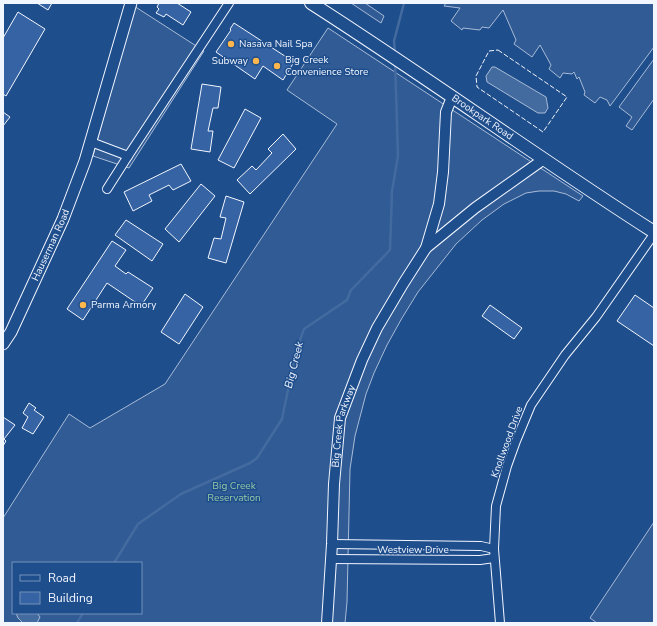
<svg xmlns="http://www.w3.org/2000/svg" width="657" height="626" font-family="'Nunito Sans',sans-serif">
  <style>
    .built { fill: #305b95; stroke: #a8bbd7; fill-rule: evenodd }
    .water { fill: #446ba0; stroke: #a8bbd7 }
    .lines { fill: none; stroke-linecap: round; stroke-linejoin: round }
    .stream { stroke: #446ba0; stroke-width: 2.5 }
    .building { fill: #3563a3; stroke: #f2f6ff }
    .minor-casing { stroke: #f2f6ff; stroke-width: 10 }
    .tertiary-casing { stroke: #f2f6ff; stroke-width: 12 }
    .secondary-casing { stroke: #f2f6ff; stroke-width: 13 }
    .primary-casing { stroke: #f2f6ff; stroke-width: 14 }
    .minor { stroke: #1f4e8c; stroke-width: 8 }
    .tertiary { stroke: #1f4e8c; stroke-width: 10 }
    .secondary { stroke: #1f4e8c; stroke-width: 11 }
    .primary { stroke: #1f4e8c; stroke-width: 12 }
    .fence { stroke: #f2f6ff; stroke-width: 1; stroke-dasharray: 5 2; stroke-linecap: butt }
    .poi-dot { fill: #ffb74d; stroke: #1f4e8c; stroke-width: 1.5 }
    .labels { text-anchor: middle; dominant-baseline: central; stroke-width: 3; stroke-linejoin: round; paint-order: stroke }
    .poi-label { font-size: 10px; fill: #f2f6ff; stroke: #1f4e8c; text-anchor: start }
    .street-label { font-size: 10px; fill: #f2f6ff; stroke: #1f4e8c }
    .park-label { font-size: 10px; fill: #97c8a6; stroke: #1f4e8c }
    .water-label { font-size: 11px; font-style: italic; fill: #f2f6ff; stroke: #1f4e8c }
  </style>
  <rect width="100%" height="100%" fill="#1f4e8c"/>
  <g class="built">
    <path d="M351 3H365L384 16 381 23Z"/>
    <path d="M446 3H654V47L610 106 607 100 600 97 595 103 584 95 585 92 579 77 577 79 574 72 572 74 563 73 560 78 549 69 551 65 540 45 532 57 514 44 516 40 503 10 489 28 482 27 480 30 463 28 462 30 451 21 460 8 444 6Z"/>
    <path d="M134 6 204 51 129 168 93 156Z"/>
    <path d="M328 28 583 196 579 201 566 194 554 191H539L526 193 504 204 482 220 456 244 418 292 402 318 387 345 374 373 366 394 355 436 350 469 347 602 345 623H3V518L69 414 90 428 165 384 337 124 287 90ZM13 563H141V613H13Z"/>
    <path d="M654 59V99L632 130 626 126 632 117 619 107Z"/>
    <path d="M654 522V623H597L590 618Z"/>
  </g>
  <g class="water">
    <path d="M492 67H495L546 97 548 108 545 113H538L487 82 486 76Z"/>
    <path d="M16 613H37L40 617 37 623H23L18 618Z"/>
  </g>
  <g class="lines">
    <g class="stream">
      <path d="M395 53 394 41 404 3"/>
      <path d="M114 563 138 524 181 494 250 463 257 458 282 419 296 351 304 329 347 300 351 290 390 250 392 191 398 156 395 62"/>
      <path d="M77 623 83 613"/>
    </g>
  </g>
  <g class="building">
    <path d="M37 3H52L48 10Z"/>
    <path d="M159 3H177L191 12 183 25 166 14 164 17 156 13 159 9 157 7Z"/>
    <path d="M18 12 45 29 6 96 3 94V38Z"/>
    <path d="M234 23 294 62 283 80 263 66 255 79 216 52 231 30 230 29Z"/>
    <path d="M202 84 221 87 218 108H213L208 131H213L210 152 191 149Z"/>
    <path d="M245 109 261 118 234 168 218 160Z"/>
    <path d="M3 112 10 117 3 126Z"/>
    <path d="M283 134 296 149 250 194 237 180 252 166 256 170 272 153 268 149Z"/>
    <path d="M181 164 191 181 173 190 169 185 149 195 152 201 133 211 124 192Z"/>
    <path d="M201 184 215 196 179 242 165 229Z"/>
    <path d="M226 196 244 202 226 263 208 258 214 238 221 239 226 218 220 217Z"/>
    <path d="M126 220 163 244 152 261 115 235Z"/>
    <path d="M112 241 126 250 115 266 126 274 128 272 153 288 141 306 107 283 83 320 67 309Z"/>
    <path d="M185 294 203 307 179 344 161 332Z"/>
    <path d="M635 295 654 308V346L617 321Z"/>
    <path d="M490 305 522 328 514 339 482 316Z"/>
    <path d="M29 403 36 408 34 410 44 417 33 434 22 428 28 417 23 413Z"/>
    <path d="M3 417 15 425 4 439 6 441 3 446Z"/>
  </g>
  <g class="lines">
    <defs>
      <g id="minor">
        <path d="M91 142 128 156 229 3"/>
        <path d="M107 189 128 156"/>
        <path d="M332 544 481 546 494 549"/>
        <path d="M331 559 480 560 494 558"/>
        <path d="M500 623 494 549 496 506 507 466 516 441 531 405 565 355 596 317 654 234"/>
      </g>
      <g id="tertiary">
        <path d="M426 248 475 208 544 159"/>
        <path id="s1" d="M327 623 332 544 334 484 340 418 362 360 377 328 403 284 426 248 439 204 443 172 446 112 452 97"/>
      </g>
      <g id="secondary">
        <path id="s2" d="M3 344 11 332 63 219 85 161 131 3"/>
      </g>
      <g id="primary">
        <path id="s3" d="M311 3C427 77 538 158 654 232"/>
      </g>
    </defs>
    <use href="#minor" class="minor-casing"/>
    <use href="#tertiary" class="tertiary-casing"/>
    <use href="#secondary" class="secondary-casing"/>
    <use href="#primary" class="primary-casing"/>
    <use href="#minor" class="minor"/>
    <use href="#tertiary" class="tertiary"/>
    <use href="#secondary" class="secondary"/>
    <use href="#primary" class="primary"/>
    <path class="fence" d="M498 50 567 97 543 132 477 87 476 76 489 51Z"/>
  </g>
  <g class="poi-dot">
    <circle cx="231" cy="44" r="4"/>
    <circle cx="256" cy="61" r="4"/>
    <circle cx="277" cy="66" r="4"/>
    <circle cx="83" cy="305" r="4"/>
  </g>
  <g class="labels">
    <g class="poi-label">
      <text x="239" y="44">Nasava Nail Spa</text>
      <text x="285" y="60">Big Creek<tspan x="285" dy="12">Convenience Store</tspan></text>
      <text x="248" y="61" text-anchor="end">Subway</text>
      <text x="91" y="305">Parma Armory</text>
    </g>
    <g class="street-label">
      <text stroke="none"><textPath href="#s3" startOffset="206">Brookpark Road</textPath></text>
      <text stroke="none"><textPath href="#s2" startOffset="110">Hauserman Road</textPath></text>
      <text stroke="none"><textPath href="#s1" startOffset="198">Big Creek Parkway</textPath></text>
      <text transform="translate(507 442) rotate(-70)">Knollwood Drive</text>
      <text x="413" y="550">Westview Drive</text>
    </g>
    <g class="park-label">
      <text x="234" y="486">Big Creek<tspan x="234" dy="12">Reservation</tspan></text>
    </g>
    <g class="water-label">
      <text transform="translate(294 365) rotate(-76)">Big Creek</text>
    </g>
  </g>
  <rect width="657" height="626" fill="none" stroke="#f2f6ff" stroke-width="8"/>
  <rect x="12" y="562" width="130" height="52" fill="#1f4e8c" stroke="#7391ba"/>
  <rect x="20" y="575" width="20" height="6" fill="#1f4e8c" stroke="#7391ba"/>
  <text x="48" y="582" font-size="12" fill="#f2f6ff">Road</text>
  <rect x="20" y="592" width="20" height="12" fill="#3563a3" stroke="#7391ba"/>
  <text x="48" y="602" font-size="12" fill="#f2f6ff">Building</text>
</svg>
